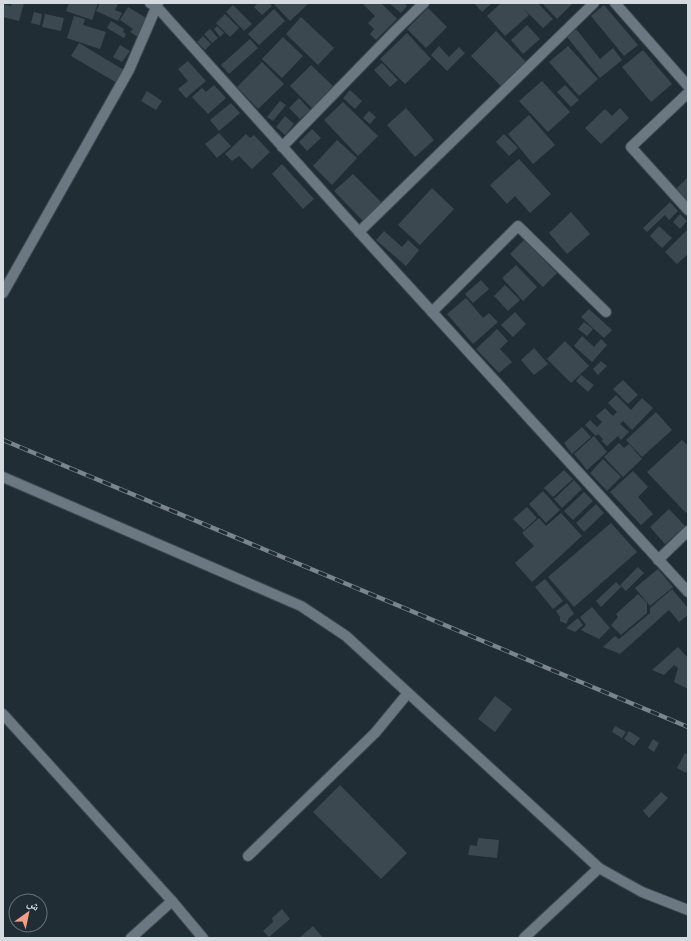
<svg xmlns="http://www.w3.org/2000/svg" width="691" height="941" font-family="'Golos Text','Noto Naskh Arabic',sans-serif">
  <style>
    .building { fill: #3b4850 }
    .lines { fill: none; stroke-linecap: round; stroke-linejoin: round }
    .minor-casing { stroke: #3e484f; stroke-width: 12 }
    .minor { stroke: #6b7881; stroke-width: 10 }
    .rail-casing { stroke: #7b858b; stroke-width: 4.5 }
    .rail { stroke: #212d34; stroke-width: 3; stroke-dasharray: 9; stroke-linecap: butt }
  </style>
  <rect width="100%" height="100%" fill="#212d34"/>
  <g class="building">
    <path d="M12 3H24L19 21 3 17V4L11 6Z"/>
    <path d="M69 3H98L92 20 66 11Z"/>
    <path d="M100 3 118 4 115 10 122 13 118 21 96 11Z"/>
    <path d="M258 3H269L272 6 262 15 254 7Z"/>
    <path d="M273 3H309L290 21Z"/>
    <path d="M365 3H381L397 19 376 40 370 34 374 29 368 23 375 16 363 4Z"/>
    <path d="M389 3H404L407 6 401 13Z"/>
    <path d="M474 3H492L482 12Z"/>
    <path d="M501 3H538L553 19 543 28 524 9 529 15 505 36 487 16Z"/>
    <path d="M542 3H573L557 19Z"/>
    <path d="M233 5 252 24 244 31 226 12Z"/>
    <path d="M604 5 638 45 624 56 591 16Z"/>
    <path d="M128 7 148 19 138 37 130 32 133 29 120 20Z"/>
    <path d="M428 8 447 27 426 48 407 29Z"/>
    <path d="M274 9 285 21 259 45 248 34Z"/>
    <path d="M34 12 42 14 40 25 31 23Z"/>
    <path d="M45 14 64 18 61 31 42 27Z"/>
    <path d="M225 14 239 28 230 37 216 23Z"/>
    <path d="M74 16 85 19 83 25 106 32 100 49 67 38Z"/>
    <path d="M301 17 334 48 318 65 286 34Z"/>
    <path d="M111 21 124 29 123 32 126 34 124 38 107 28Z"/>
    <path d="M527 25 540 39 523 54 511 40Z"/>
    <path d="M217 26 224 33 220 37 214 29Z"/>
    <path d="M210 29 218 38 212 43 204 34Z"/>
    <path d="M576 29 600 59 613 48 622 60 600 78 567 37Z"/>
    <path d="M496 31 526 62 501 86 471 56Z"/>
    <path d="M407 33 431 59 405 84 380 59Z"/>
    <path d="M203 36 211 44 205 50 197 42Z"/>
    <path d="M283 37 303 56 282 78 262 59Z"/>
    <path d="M250 39 258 48 229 74 221 65Z"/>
    <path d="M79 43 124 70 117 83 71 56Z"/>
    <path d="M120 45 130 51 122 62 113 57Z"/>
    <path d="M439 46 449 57 459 47 465 53 447 71 431 55Z"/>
    <path d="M568 46 598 79 579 96 549 62Z"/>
    <path d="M643 50 672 84 651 102 622 67Z"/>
    <path d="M188 61 206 81 186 98 178 89 188 81 178 69Z"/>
    <path d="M262 62 284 84 258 109 237 87Z"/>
    <path d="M382 63 398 80 390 87 374 70Z"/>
    <path d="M311 65 333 86 312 108 290 86Z"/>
    <path d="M542 81 570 112 548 132 519 101Z"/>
    <path d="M214 85 226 98 208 114 192 97 202 88 206 92Z"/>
    <path d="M565 85 579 100 571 107 557 92Z"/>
    <path d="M350 90 362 101 355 109 343 98Z"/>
    <path d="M147 91 162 101 156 110 141 101Z"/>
    <path d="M299 98 310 110 300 119 289 108Z"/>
    <path d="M280 101 286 105 273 121 267 117Z"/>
    <path d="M343 102 378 136 358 156 324 120Z"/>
    <path d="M231 103 240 113 219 131 210 120Z"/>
    <path d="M406 108 434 140 415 157 387 125Z"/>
    <path d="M620 108 629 118 601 144 585 128 605 109 612 116Z"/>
    <path d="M369 111 376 117 370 124 363 118Z"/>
    <path d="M529 115 555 145 533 164 508 134Z"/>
    <path d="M285 116 294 124 285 135 276 127Z"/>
    <path d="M312 129 321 138 307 151 299 142Z"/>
    <path d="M219 133 231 146 217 158 205 144Z"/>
    <path d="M246 134 250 138 254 135 270 152 252 169 239 156 232 161 225 154Z"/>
    <path d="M504 134 518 148 509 156 496 142Z"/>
    <path d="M337 140 357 158 332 185 313 166Z"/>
    <path d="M519 159 551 194 530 213 515 196 507 204 490 185Z"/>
    <path d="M282 164 314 199 303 209 272 174Z"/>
    <path d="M353 174 383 204 364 222 334 191Z"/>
    <path d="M688 177V198L686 200 676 189Z"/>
    <path d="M432 188 454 209 420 245 398 225Z"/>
    <path d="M670 202 678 211 669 220 665 215 647 232 643 228Z"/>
    <path d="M571 212 590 234 567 254 549 233Z"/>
    <path d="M680 214 687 221 680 229 673 222Z"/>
    <path d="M659 226 672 238 662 248 650 236Z"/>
    <path d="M688 229V254L677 264 665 252Z"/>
    <path d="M384 231 402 247 408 240 419 250 406 266 376 240Z"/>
    <path d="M524 240 557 273 543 287 510 254Z"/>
    <path d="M516 265 537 287 523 301 502 278Z"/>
    <path d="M481 280 489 289 473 303 465 294Z"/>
    <path d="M505 285 520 300 508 311 494 296Z"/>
    <path d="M466 298 483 318 489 313 498 322 473 344 447 314Z"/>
    <path d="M589 309 612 330 604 338 581 317Z"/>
    <path d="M515 312 526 324 513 337 501 325Z"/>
    <path d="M584 322 593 329 587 336 578 329Z"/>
    <path d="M497 329 508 341 500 349 512 362 499 373 476 349Z"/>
    <path d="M582 336 594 347 601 339 607 345 592 362 574 346Z"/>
    <path d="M565 341 589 366 571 383 547 359Z"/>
    <path d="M534 348 548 364 534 375 521 360Z"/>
    <path d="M601 361 607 366 598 375 593 369Z"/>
    <path d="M581 375 594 385 588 392 576 381Z"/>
    <path d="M623 380 638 395 628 404 613 389Z"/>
    <path d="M616 395 631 410 642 398 653 408 632 430 623 421 620 424 629 432 621 440 618 436 607 446 602 441 603 439 598 434 596 436 585 425 590 420 597 427 602 422 596 416 605 408 613 416 617 412 608 403Z"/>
    <path d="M656 412 672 430 642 457 626 440Z"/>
    <path d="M582 427 591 437 572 454 564 443Z"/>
    <path d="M594 436 607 452 587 470 574 454Z"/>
    <path d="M682 440 688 446V494L687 495 688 496V510L686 513 647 472Z"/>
    <path d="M619 443 624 448 629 444 642 459 623 477 604 457Z"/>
    <path d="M603 459 621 477 607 491 590 473Z"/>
    <path d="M564 470 573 479 553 497 544 488Z"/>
    <path d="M633 471 648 487 638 497 653 514 641 525 610 492Z"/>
    <path d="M574 480 582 489 562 508 554 499Z"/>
    <path d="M543 491 560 510 546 523 529 504Z"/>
    <path d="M584 492 593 501 573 520 564 511Z"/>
    <path d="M596 504 604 513 584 532 576 523Z"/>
    <path d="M527 507 537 518 524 530 513 519Z"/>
    <path d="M669 509 685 526 665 544 650 527Z"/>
    <path d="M561 513 582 536 532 582 515 563 534 546 522 533 539 518 546 526Z"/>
    <path d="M611 523 637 552 574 607 548 577Z"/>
    <path d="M638 567 644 573 626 591 620 585Z"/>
    <path d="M658 569 673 587 650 606 635 588Z"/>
    <path d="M545 579 563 601 553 609 535 587Z"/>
    <path d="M616 582 621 587 601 607 596 601Z"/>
    <path d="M672 589 688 608V615L679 622 669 610 620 654 603 647 615 636 619 639 650 613V608Z"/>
    <path d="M638 594 647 603V613L621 635 611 625 618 617 616 614Z"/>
    <path d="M567 603 574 614 569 618 566 624 560 621V617L556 611Z"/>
    <path d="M592 607 610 628 599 639 581 630 586 625 580 617Z"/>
    <path d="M578 618 583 625 575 632 566 628Z"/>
    <path d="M678 647 688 658V689L674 682 678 668 674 665 664 675 652 670Z"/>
    <path d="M495 696 512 709 495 732 478 719Z"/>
    <path d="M615 726 626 732 622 738 612 732Z"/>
    <path d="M629 731 640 738 634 746 624 739Z"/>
    <path d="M653 739 659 743 654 752 648 748Z"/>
    <path d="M685 753 688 755V769L686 773 677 768Z"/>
    <path d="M340 785 407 853 381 879 313 812Z"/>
    <path d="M661 792 668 798 649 818 643 811Z"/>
    <path d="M478 838 499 840 497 858 468 855 470 845 477 846Z"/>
    <path d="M282 909 290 919 269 937 263 931 273 922 272 918Z"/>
    <path d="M313 926 323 938H299Z"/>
  </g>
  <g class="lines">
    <defs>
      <g id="minor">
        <path d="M150 3 157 7 359 232 688 592"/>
        <path d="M615 3 688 86"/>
        <path d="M688 93 631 147 688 210"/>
        <path d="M282 147 397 29 424 3"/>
        <path d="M359 232 594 3"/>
        <path d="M3 293 129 70 158 3"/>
        <path d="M432 312 518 226 606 312"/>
        <path d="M3 477 301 606 346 636 599 868 642 892 688 910"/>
        <path d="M658 560 688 531"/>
        <path d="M3 714 172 901 203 938"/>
        <path d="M248 856 375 733 408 693"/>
        <path d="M131 938 172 901"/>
        <path d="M524 938 599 868"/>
      </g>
    </defs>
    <use href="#minor" class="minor-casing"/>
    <use href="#minor" class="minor"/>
    <defs>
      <path id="rail" d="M3 440 688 727"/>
    </defs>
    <use href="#rail" class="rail-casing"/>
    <use href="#rail" class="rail"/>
  </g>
  <rect width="691" height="941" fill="none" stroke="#d3dbe0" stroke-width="8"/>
  <g transform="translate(28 913) rotate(33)"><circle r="19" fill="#212d34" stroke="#687379"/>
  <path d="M0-3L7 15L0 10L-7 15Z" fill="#f39f84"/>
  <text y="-6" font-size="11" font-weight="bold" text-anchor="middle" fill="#d3dbe0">ش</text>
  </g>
</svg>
